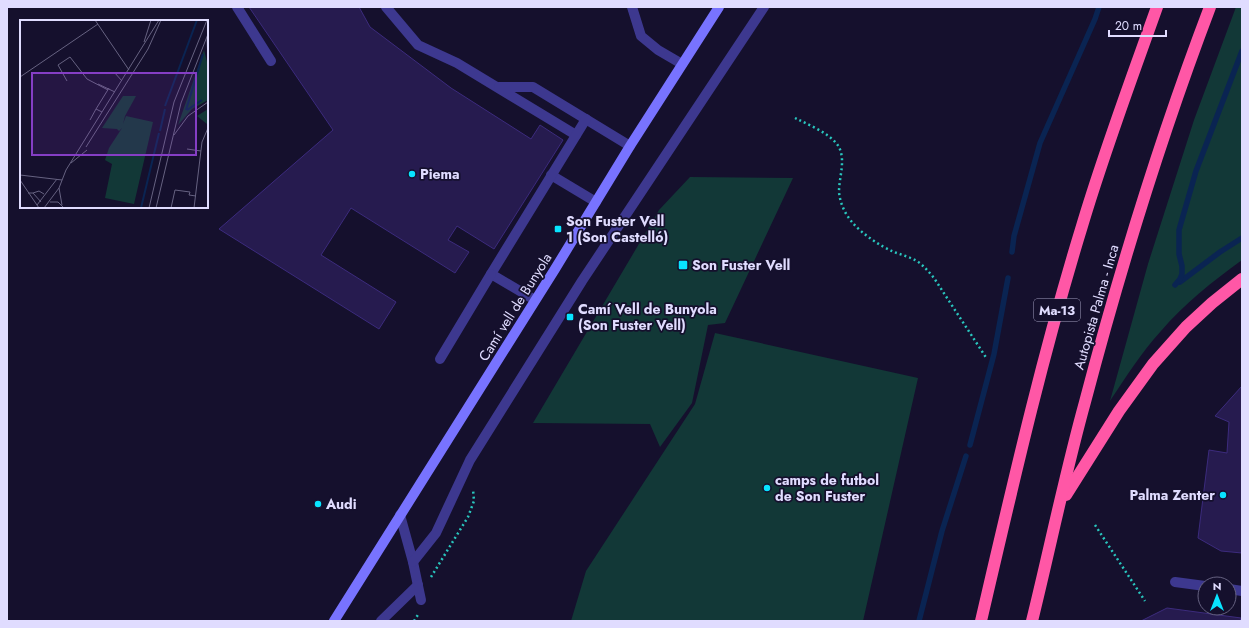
<svg xmlns="http://www.w3.org/2000/svg" width="1249" height="628" font-family="Jost,sans-serif">
  <style>
    .green { fill: #123837 }
    .lines { fill: none; stroke-linecap: round; stroke-linejoin: round }
    .stream { stroke: #0a2452; stroke-width: 5.5 }
    .building { fill: #261b4f; stroke: #3c2b7d }
    .path { stroke: #29c6be; stroke-width: 2.5; stroke-dasharray: 2 3; stroke-linecap: butt }
    .service { stroke: #3d388f; stroke-width: 10 }
    .secondary { stroke: #7873ff; stroke-width: 10 }
    .motorway { stroke: #ff57a6; stroke-width: 12 }
    .poi-dot { fill: #08e4ff; stroke: #15102d; stroke-width: 1.5 }
    .labels { text-anchor: middle; dominant-baseline: central; stroke-width: 3.5; stroke-linejoin: round; paint-order: stroke }
    .shield { fill: #15102d; stroke: #a39fc0; stroke-width: 1 }
    .shield-label { font-size: 13px; font-weight: bold; fill: #e0dcff }
    .poi-label { font-size: 14px; font-weight: bold; fill: #e0dcff; stroke: #15102d; text-anchor: start }
    .street-label { font-size: 14px; fill: #e0dcff; stroke: #15102d }
    .inset-river { fill: none; stroke: #0a2452; stroke-width: 2 }
    .inset-road { fill: none; stroke: #666281; stroke-width: 1 }
    .view { fill: #853ec5; fill-opacity: 0.15; stroke: #853ec5; stroke-width: 2 }
    .inset-edge { fill: none; stroke: #e0dcff; stroke-width: 2 }
  </style>
  <rect width="100%" height="100%" fill="#15102d"/>
  <g class="green">
    <path d="M1236 7H1242V260C1213 281 1184 304 1161 331 1141 353 1126 377 1110 401L1148 264 1194 120Z"/>
    <path d="M690 177 793 178 725 323 708 325 692 403 660 447 650 424 533 423 659 210Z"/>
    <path d="M715 333 918 378 863 621H571L586 571 695 404Z"/>
  </g>
  <g class="lines">
    <g class="stream">
      <path d="M1012 252 1014 236 1040 143 1095 19 1099 7"/>
      <path d="M1180 282 1220 252 1242 238"/>
      <path d="M1175 285 1180 279 1182 274V266L1179 254V230L1196 171 1242 51"/>
      <path d="M970 445 994 354 1008 278"/>
      <path d="M919 621 942 531 966 456"/>
    </g>
  </g>
  <g class="building">
    <path d="M249 7H359L370 27 451 88 531 139 540 125 563 140 494 249 457 226 448 240 469 252 455 273 351 208 321 255 396 302 379 329 219 229 333 130Z"/>
    <path d="M1242 386V553L1221 551 1198 538 1209 450 1227 453 1229 422 1215 416Z"/>
    <path d="M1167 608 1241 618 1240 621H1141Z"/>
  </g>
  <g class="lines">
    <g class="path">
      <path d="M795 118C809 125 827 132 837 144 847 158 839 176 839 192 840 203 845 214 852 222 862 234 880 246 894 252 902 255 910 257 917 261 924 266 929 272 934 278L987 359"/>
      <path d="M1095 525 1145 601"/>
      <path d="M431 577 468 517 474 501 473 489"/>
      <path d="M414 621 419 613"/>
    </g>
    <g class="service">
      <path d="M237 7 271 61"/>
      <path d="M386 7 418 45 457 63 576 135"/>
      <path d="M632 7 641 36 658 50 682 64"/>
      <path d="M499 87H533L630 146"/>
      <path d="M551 175 596 202"/>
      <path d="M535 300 491 274 586 119"/>
      <path d="M440 359 491 274"/>
      <path d="M400 515 413 562 421 600"/>
      <path d="M413 562 436 533 470 460 582 281 764 7"/>
      <path d="M1175 582 1205 586"/>
      <path d="M1229 589 1242 591"/>
      <path d="M381 621 418 585"/>
    </g>
    <path class="secondary" d="M334 621 555 269 630 146 719 7"/>
    <g class="motorway">
      <path d="M1066 495 1119 411 1153 364 1186 327 1212 303 1242 279"/>
      <path d="M981 621C1012 488 1042 356 1082 226 1104 152 1131 80 1157 7"/>
      <path d="M1032 621C1050 548 1065 474 1085 402 1120 269 1161 136 1210 7"/>
    </g>
  </g>
  <g class="poi-dot">
    <circle cx="412" cy="174" r="4"/>
    <rect x="554" y="225" width="8" height="8" rx="2"/>
    <rect x="678" y="260" width="10" height="10" rx="2"/>
    <rect x="566" y="313" width="8" height="8" rx="2"/>
    <circle cx="767" cy="488" r="4"/>
    <circle cx="1223" cy="495" r="4"/>
    <circle cx="318" cy="504" r="4"/>
  </g>
  <g class="labels">
    <rect class="shield" x="1034" y="299" width="46" height="22" rx="3"/>
    <g class="shield-label">
      <text x="1057" y="310">Ma-13</text>
    </g>
    <g class="poi-label">
      <text x="420" y="174">Piema</text>
      <text x="566" y="221">Son Fuster Vell<tspan x="566" dy="16">1 (Son Castelló)</tspan></text>
      <text x="692" y="265">Son Fuster Vell</text>
      <text x="578" y="309">Camí Vell de Bunyola<tspan x="578" dy="16">(Son Fuster Vell)</tspan></text>
      <text x="775" y="480">camps de futbol<tspan x="775" dy="16">de Son Fuster</tspan></text>
      <text x="1215" y="495" text-anchor="end">Palma Zenter</text>
      <text x="326" y="504">Audi</text>
    </g>
    <g class="street-label">
      <text transform="translate(515 307) rotate(-58)">Camí vell de Bunyola</text>
      <text transform="translate(1096 307) rotate(-74)">Autopista Palma - Inca</text>
    </g>
  </g>
  <g transform="translate(20 20)">
    <rect width="188" height="188" fill="#15102d"/>
    <path d="M184 30 188 46V80L172 89 158 105ZM103 76H116L105 96 103 104 106 96 133 102 114 184 85 178 92 144 85 140 89 128 102 108 99 111 97 109 82 108ZM188 89V103L187 104 177 96Z" fill="#123837"/>
    <path class="inset-river" d="M145 86 177 0M166 90 183 34M167 90 182 80M140 111 145 89M121 188 139 113"/>
    <path class="inset-road" d="M75 0 109 50M187 18 188 41M124 22 131 0M94 52 102 61M0 57 78 4M47 61 38 45 50 37 67 59 88 70M78 64 95 72M82 92 76 89 89 68M70 100 76 89M154 115 168 96 188 82M66 127 128 29 141 0M167 129 181 131M51 143 67 130M0 155 42 160M0 160 19 188M39 168 42 185M8 173H13L21 182M13 173 19 171 24 174M30 182H38L44 188M17 185 37 159M24 188 39 168 46 150 139 0M129 188 154 82 187 0M136 188 161 83 188 14M151 188 155 170 170 172 169 175 176 176M174 188 182 122 188 108"/>
    <path class="view" d="M12 53H176V135H12Z"/>
    <rect width="188" height="188" class="inset-edge"/>
  </g>
  <rect width="1249" height="628" fill="none" stroke="#e0dcff" stroke-width="16"/>
  <g transform="translate(1217 596)"><circle r="19" fill="#15102d" stroke="#666281"/>
  <path d="M0-3L7 15L0 10L-7 15Z" fill="#08e4ff"/>
  <text y="-6" font-size="11" font-weight="bold" text-anchor="middle" fill="#e0dcff">N</text>
  </g>
  <path d="M1109 30v6h57v-6" fill="none" stroke="#e0dcff" stroke-width="2"/>
  <text x="1115" y="30" font-size="12" fill="#e0dcff" stroke="#15102d" stroke-width="3" paint-order="stroke">20 m</text>
</svg>
